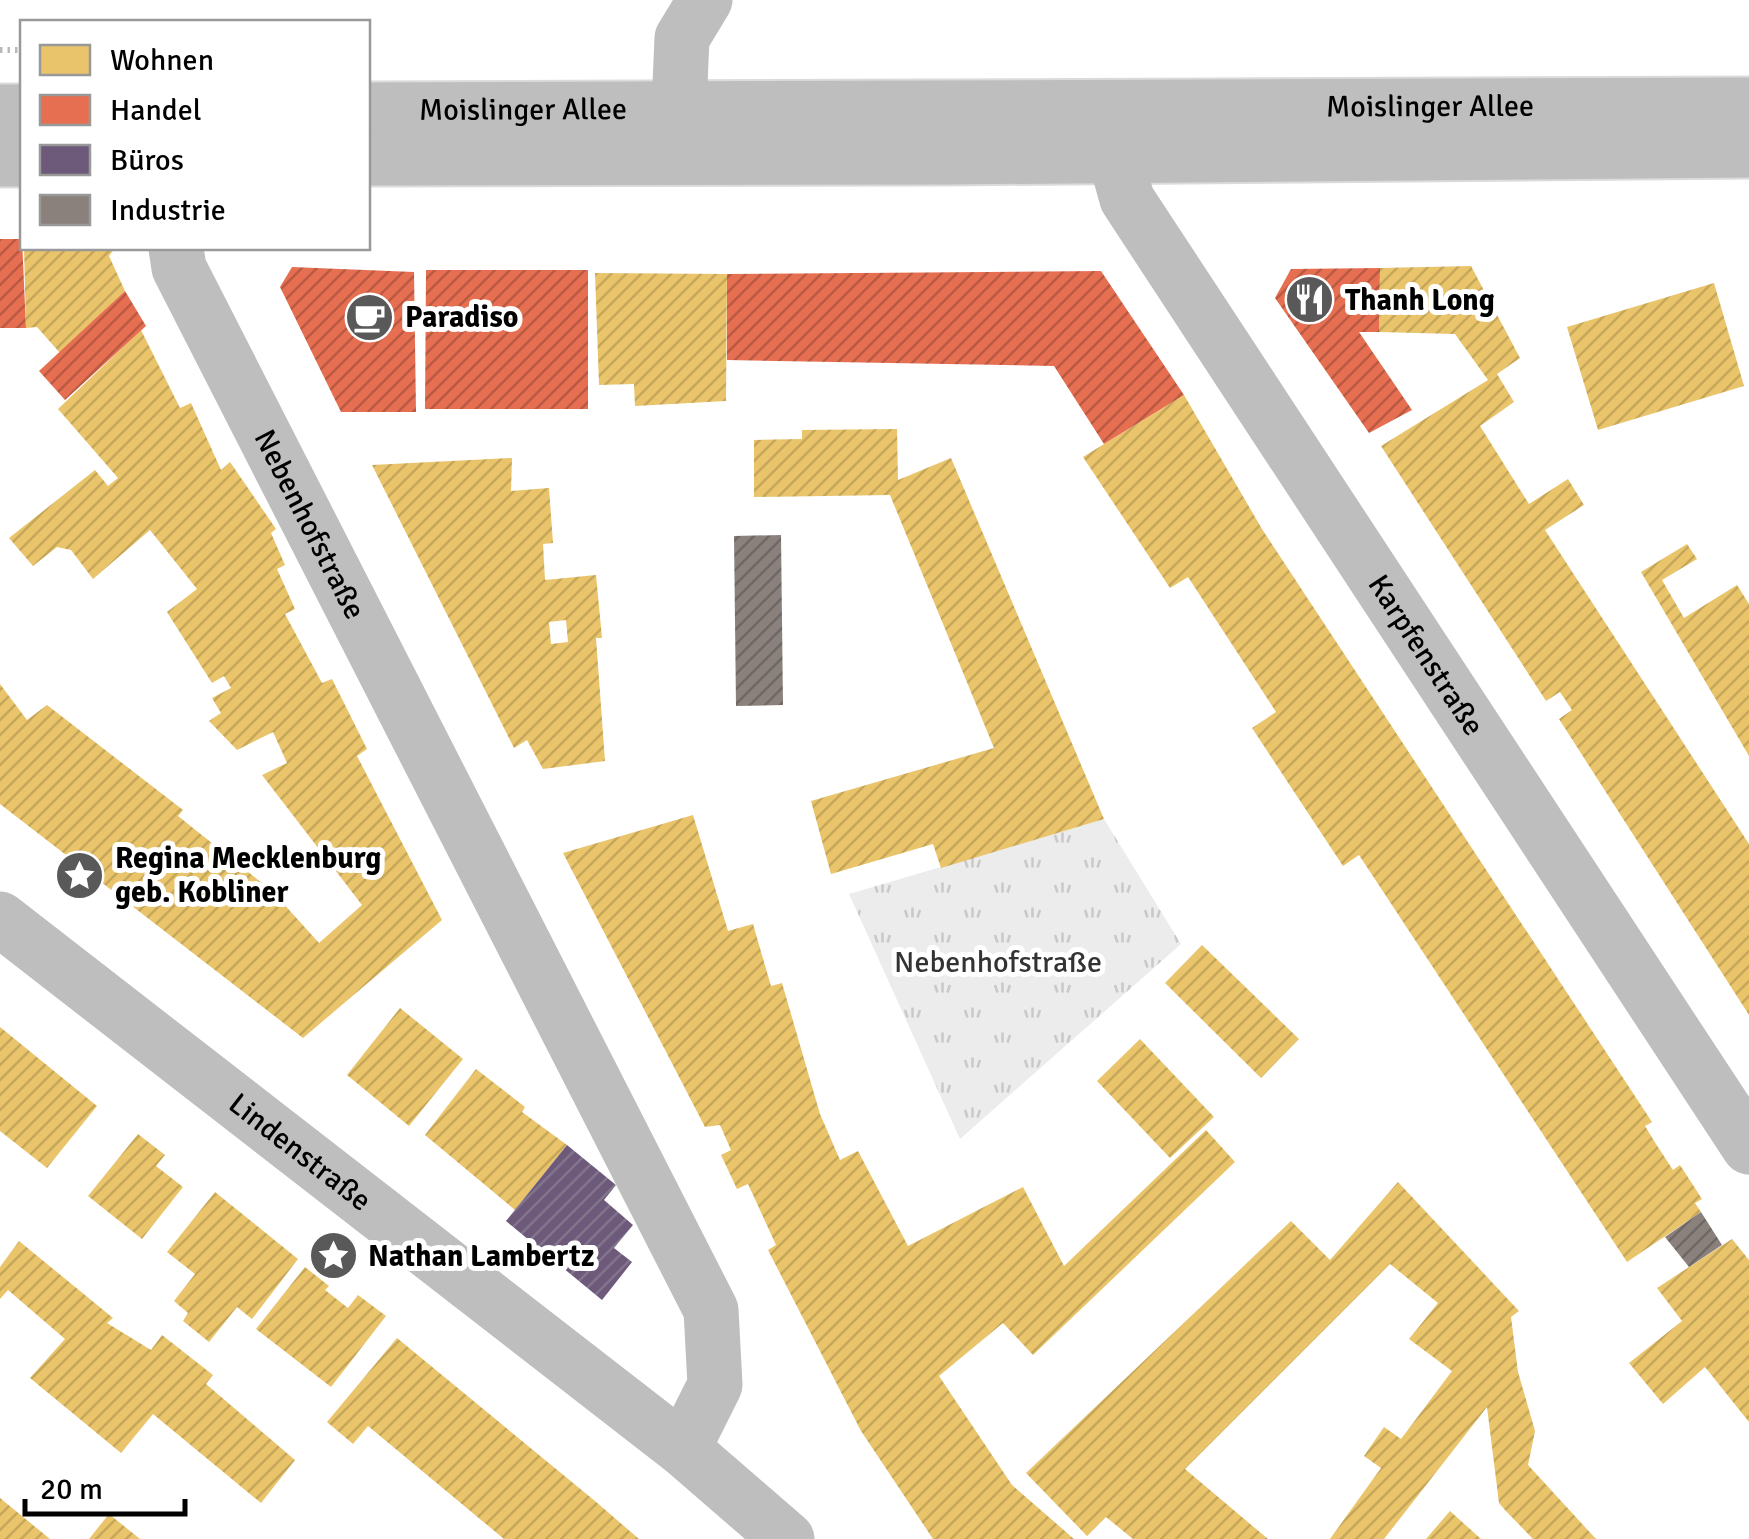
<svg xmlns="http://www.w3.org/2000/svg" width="1749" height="1539" font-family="Signika,sans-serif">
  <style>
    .grass { fill: url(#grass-tufts) }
    .homes { fill: url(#homes-hatch); fill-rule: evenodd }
    .shops { fill: url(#shops-hatch) }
    .offices { fill: url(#offices-hatch) }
    .industry { fill: url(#industry-hatch) }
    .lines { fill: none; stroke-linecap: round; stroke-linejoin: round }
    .major-casing { stroke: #dbdbdb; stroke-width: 59 }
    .path { stroke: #b9b9b9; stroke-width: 6; stroke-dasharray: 2.5 5; stroke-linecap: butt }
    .minor { stroke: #bebebe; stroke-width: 55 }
    .major { stroke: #bebebe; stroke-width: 55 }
    .labels { text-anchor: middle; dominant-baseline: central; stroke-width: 10; stroke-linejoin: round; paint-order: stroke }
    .street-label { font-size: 30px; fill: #000; stroke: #fff }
    .poi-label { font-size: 30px; font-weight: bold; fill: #000; stroke: #fff; text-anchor: start }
    .park-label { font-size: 30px; fill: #333; stroke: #fff }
  </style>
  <defs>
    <pattern id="grass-tufts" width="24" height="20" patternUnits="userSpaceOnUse" patternTransform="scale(2.5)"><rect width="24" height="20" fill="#ececec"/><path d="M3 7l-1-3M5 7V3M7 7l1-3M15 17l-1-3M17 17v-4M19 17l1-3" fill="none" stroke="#c9c9c9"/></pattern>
    <pattern id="homes-hatch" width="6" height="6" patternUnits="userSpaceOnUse" patternTransform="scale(2.5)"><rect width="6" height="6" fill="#e9c46a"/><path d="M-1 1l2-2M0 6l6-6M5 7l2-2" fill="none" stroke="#c6a75a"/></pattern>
    <pattern id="shops-hatch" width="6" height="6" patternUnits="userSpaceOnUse" patternTransform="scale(2.5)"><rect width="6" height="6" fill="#e76f51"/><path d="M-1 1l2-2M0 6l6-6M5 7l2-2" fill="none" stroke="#b95941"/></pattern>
    <pattern id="offices-hatch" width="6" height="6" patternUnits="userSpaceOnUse" patternTransform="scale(2.5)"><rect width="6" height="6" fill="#6d597a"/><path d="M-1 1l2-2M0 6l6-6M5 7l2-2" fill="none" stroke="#82748b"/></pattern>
    <pattern id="industry-hatch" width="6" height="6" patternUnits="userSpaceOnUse" patternTransform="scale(2.5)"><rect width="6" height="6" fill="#8a817c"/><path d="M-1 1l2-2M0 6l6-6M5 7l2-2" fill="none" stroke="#6e6763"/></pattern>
  </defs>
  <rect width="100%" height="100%" fill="#fff"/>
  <path class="grass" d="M1104 819 1181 944 960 1139 849 894Z"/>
  <g class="homes">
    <path d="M24 248H115L109 256 125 291 60 353 37 327 26 328Z"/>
    <path d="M1471 266 1520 358 1497 374 1514 402 1480 426 1529 504 1568 479 1584 505 1545 530 1749 844V1015L1559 719 1572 710 1560 692 1546 701 1381 446 1488 380 1455 334 1379 332 1380 268Z"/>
    <path d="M595 273 727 274 726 401 635 406 634 384 599 385Z"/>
    <path d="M1714 283 1744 386 1598 430 1567 327Z"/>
    <path d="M141 330 180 408 191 403 221 470 230 462 276 529 271 533 285 565 277 569 295 609 285 614 322 683 332 679 367 749 357 756 442 920 303 1038 0 804V684L27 720 47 705 183 810 178 816 272 891 319 943 362 905 262 775 287 763 273 732 237 750 209 721 221 713 212 698 231 688 224 676 212 683 167 612 197 589 150 530 93 579 71 550 57 547 33 566 9 538 95 470 108 486 118 478 58 409Z"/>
    <path d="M1184 395 1262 529 1652 1122 1645 1126 1656 1144 1673 1170 1680 1165 1702 1199 1695 1203 1701 1212 1627 1262 1359 855 1343 866 1252 728 1276 712 1188 577 1170 588 1083 457Z"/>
    <path d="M897 429 898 480 951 458 1104 819 941 868 933 844 831 874 811 801 994 748 890 495 754 497V440L802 439V430Z"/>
    <path d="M512 458 511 491 549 488 553 543 543 544 545 580 596 575 602 638H596L605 761 543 769 527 740 514 748 372 465ZM566 620 568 642 551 644 549 622Z"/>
    <path d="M1687 544 1697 559 1662 580 1684 618 1737 585 1749 604V756L1641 572Z"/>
    <path d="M693 815 728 931 753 924 771 986 782 983 820 1114 840 1160 858 1151 908 1246 1023 1187 1064 1266 1206 1130 1235 1162 1033 1355 1003 1323 939 1376 1012 1485 1074 1539H933L861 1431 768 1250 776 1245 748 1184 737 1189 721 1155 731 1150 720 1125 705 1127 563 853Z"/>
    <path d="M1202 945 1299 1039 1261 1078 1165 983Z"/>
    <path d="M400 1008 463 1059 409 1126 347 1075Z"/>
    <path d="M0 1027 97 1106 47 1168 0 1131Z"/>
    <path d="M1140 1039 1214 1117 1170 1158 1097 1081Z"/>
    <path d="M476 1069 525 1107 522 1112 567 1145 515 1210 425 1135Z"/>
    <path d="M138 1134 165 1155 156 1166 183 1187 142 1239 88 1196Z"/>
    <path d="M1398 1182 1519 1311 1511 1317 1518 1372 1535 1431 1528 1465 1596 1539H1533L1505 1510 1499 1503 1487 1407 1384 1539H1330L1381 1468 1364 1456 1384 1427 1401 1439 1452 1371 1409 1339 1438 1303 1390 1264 1185 1469 1268 1539H1133L1106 1517 1087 1536 1026 1473 1291 1221 1330 1260Z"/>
    <path d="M215 1192 298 1259 252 1319 237 1307 209 1342 183 1321 188 1313 174 1301 195 1274 167 1252Z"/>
    <path d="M1732 1239 1749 1260V1422L1705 1367 1663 1404 1629 1363 1682 1321 1657 1288Z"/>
    <path d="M19 1241 113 1318 107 1323 151 1350 162 1335 213 1375 206 1384 295 1460 261 1503 153 1414 121 1453 30 1378 65 1339 8 1290 0 1299V1267Z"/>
    <path d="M305 1267 329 1286 325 1290 348 1308 358 1295 386 1316 331 1387 256 1329Z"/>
    <path d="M397 1338 595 1501 639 1539H504L368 1426 353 1444 327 1422Z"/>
    <path d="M0 1498 50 1539H0Z"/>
    <path d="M1450 1511 1481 1539H1426Z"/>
    <path d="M109 1514 140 1539H89Z"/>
  </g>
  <g class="shops">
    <path d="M0 239H22L26 328H0Z"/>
    <path d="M292 267 414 272 416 412H341L280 287Z"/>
    <path d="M1380 268 1379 332H1359L1412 410 1369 433 1275 298 1291 269Z"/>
    <path d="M426 270H588V409H425Z"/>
    <path d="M1101 271 1184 395 1104 444 1054 366 727 360V274Z"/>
    <path d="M125 291 146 326 65 400 39 371Z"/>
  </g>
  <path class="offices" d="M567 1145 616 1185 604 1200 633 1225 614 1248 632 1262 602 1300 506 1221Z"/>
  <g class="industry">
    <path d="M781 535 783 705 736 706 734 536Z"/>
    <path d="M1701 1212 1722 1245 1689 1267 1665 1237Z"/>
  </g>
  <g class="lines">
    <defs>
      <g id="major">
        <path id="s4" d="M368 110 1749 105"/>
        <path d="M0 112H22"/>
        <path d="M368 158 946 157 1749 150"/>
        <path d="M0 159H22"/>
      </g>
    </defs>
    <use href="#major" class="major-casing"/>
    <path class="path" d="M0 50H22"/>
    <g class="minor">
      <path d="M679 108 682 38 705 0"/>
      <path id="s1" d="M1115 156 1127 199 1749 1147"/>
      <path id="s2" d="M176 248 179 268 711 1310 715 1385 683 1449"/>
      <path id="s3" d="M0 919 683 1449 787 1539"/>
    </g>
    <use href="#major" class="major"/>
  </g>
  <defs>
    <symbol id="restaurant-disc" viewBox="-11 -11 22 22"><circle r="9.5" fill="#595959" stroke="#fff"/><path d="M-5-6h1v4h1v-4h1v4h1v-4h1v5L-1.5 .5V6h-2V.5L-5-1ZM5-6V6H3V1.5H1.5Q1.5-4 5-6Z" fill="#fff"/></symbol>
    <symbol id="cafe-disc" viewBox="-11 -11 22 22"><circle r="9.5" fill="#595959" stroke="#fff"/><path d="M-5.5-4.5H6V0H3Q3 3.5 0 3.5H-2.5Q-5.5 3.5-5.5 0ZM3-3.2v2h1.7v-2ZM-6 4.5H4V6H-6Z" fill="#fff"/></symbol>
    <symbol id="sight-disc" viewBox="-11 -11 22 22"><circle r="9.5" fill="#595959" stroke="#fff"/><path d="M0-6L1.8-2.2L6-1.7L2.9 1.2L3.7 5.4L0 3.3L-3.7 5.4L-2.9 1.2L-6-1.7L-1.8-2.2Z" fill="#fff"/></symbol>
  </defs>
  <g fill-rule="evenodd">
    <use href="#restaurant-disc" x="1282" y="272" width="55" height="55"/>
    <use href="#cafe-disc" x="342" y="290" width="55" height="55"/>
    <use href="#sight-disc" x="52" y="848" width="55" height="55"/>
    <use href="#sight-disc" x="306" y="1228" width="55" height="55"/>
  </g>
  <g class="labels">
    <g class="street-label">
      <text stroke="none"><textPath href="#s4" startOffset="1062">Moislinger Allee</textPath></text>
      <text stroke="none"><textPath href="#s4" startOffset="155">Moislinger Allee</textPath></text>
      <text stroke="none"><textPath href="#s2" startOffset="308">Nebenhofstraße</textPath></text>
      <text stroke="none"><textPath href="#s1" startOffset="590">Karpfenstraße</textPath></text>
      <text stroke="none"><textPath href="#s3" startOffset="380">Lindenstraße</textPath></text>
    </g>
    <g class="poi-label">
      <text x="1345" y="300">Thanh Long</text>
      <text x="405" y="317">Paradiso</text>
      <text x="115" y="858">Regina Mecklenburg<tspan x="115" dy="34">geb. Kobliner</tspan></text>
      <text x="368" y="1256">Nathan Lambertz</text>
    </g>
    <g class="park-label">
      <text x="998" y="962">Nebenhofstraße</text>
    </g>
  </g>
  <rect x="20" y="20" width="350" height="230" fill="#ffffff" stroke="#999999" stroke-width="2.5"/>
  <rect x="40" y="45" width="50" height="30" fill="#e9c46a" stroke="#999999" stroke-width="2.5"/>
  <text x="110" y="70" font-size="30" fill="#000000">Wohnen</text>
  <rect x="40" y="95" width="50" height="30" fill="#e76f51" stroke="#999999" stroke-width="2.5"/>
  <text x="110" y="120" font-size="30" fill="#000000">Handel</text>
  <rect x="40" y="145" width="50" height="30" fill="#6d597a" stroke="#999999" stroke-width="2.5"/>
  <text x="110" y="170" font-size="30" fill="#000000">Büros</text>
  <rect x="40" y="195" width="50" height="30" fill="#8a817c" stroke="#999999" stroke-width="2.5"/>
  <text x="110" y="220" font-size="30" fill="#000000">Industrie</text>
  <path d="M25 1499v15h160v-15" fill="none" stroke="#000000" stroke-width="5"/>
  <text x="40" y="1499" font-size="30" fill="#000000" stroke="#ffffff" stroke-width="8" paint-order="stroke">20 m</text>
</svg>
